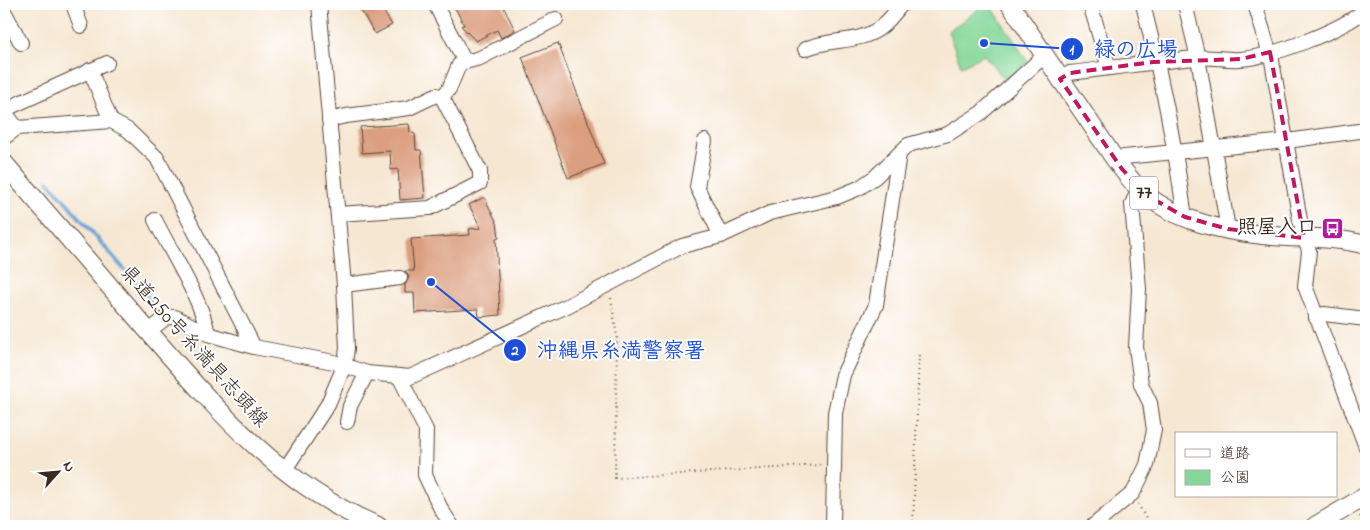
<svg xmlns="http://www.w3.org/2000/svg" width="1370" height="530" font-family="'Indie Flower','Klee One',sans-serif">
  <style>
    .green { fill: #86d89a; stroke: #60815c }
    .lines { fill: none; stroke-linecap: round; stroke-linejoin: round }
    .stream { stroke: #69a3d9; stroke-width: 4 }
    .building { fill: #db9f80 }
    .minor-casing { stroke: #574639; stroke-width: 16 }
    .major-casing { stroke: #574639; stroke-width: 20 }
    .path { stroke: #574639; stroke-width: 2; stroke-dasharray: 1 4; stroke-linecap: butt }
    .minor { stroke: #fff; stroke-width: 14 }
    .major { stroke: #fff; stroke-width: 18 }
    .marked { fill: none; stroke: #c2185b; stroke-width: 4; stroke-dasharray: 10 6; stroke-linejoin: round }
    .labels { text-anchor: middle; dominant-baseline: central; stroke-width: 4; stroke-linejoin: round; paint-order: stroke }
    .shield { fill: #fff; stroke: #766a62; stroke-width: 1 }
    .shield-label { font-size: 19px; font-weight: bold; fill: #3b2a1e }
    .poi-label { font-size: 20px; font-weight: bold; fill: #3b2a1e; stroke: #fff; text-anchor: end }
    .street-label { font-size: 20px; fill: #3b2a1e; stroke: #fff }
    .leader { fill: none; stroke: #1d4ed8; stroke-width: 2 }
    .callout-dot { fill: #1d4ed8; stroke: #fff; stroke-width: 2 }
    .mark-label { font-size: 15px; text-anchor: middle; font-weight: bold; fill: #fff }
    .callout-label { font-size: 21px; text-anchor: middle; font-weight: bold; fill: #1d4ed8; stroke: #fff; stroke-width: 4; stroke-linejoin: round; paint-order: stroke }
  </style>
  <rect width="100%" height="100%" fill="#fff"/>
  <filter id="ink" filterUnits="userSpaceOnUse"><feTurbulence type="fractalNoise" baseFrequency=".02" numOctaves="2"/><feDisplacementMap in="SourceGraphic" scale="10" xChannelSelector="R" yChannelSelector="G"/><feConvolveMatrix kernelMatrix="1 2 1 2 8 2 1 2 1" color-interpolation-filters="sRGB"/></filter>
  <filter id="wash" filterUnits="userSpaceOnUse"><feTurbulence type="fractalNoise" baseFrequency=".0096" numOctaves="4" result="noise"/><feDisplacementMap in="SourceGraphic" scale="20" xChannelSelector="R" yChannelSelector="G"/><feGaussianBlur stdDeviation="1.12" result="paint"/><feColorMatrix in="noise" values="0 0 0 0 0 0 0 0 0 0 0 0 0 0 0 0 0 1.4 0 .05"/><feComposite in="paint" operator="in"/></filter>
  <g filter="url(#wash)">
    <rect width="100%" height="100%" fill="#f6e7d2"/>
    <path class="green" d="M986 4H990L1028 62 1005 80 984 55 961 66 948 31Z"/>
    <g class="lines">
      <path class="stream" d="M48 181 154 304"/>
    </g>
    <g id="blocks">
      <g class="building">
        <path d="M357 4H379L392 25 375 34Z"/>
        <path d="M453 4H502L515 30 501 38 497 30 476 41 461 26 464 25Z"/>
        <path d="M558 43 604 164 568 178 522 57Z"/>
        <path d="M409 124 410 132 415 134 416 150H421L425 198 400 200 398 169 391 170 390 151 362 153 360 127Z"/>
        <path d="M484 197 497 223 499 237 496 238 500 315 479 317 478 309 415 313 414 293H405V285L409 277 405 271H414L411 239 470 235 469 229 481 228 469 205Z"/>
      </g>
    </g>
  </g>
  <g filter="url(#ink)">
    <use href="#blocks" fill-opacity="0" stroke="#574639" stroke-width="1"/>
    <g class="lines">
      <defs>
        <g id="minor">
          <path d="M73 4 81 26"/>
          <path d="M435 4 465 62 459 65 449 89 442 97"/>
          <path d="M1090 4 1109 68"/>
          <path d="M1143 4C1161 74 1175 145 1185 217"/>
          <path d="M1185 4 1198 58 1228 229"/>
          <path d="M1255 4 1272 61 1300 220 1309 251 1305 286 1366 447"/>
          <path d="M4 11 21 43"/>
          <path d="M805 49C829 38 860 44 881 27 889 21 895 12 902 4"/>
          <path d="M465 62 480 58 556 19"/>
          <path d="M90 70 111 121"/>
          <path d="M1060 79 1070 73C1112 68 1153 62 1195 58 1210 56 1225 60 1240 59 1272 57 1343 30 1366 9"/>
          <path d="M4 110 107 63"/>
          <path d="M4 111 17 128 4 138"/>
          <path d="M329 120 346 116 409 108 436 95 442 97 480 171V183L430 208 338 214"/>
          <path d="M17 128 111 121 128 130 157 158 254 347"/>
          <path d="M705 141 697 187 721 236"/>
          <path d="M1114 158 1287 141 1366 130"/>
          <path d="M155 220C171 252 202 300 208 334"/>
          <path d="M344 285 400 278"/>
          <path d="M1316 318 1324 314 1366 319"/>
          <path d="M149 331 167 317H175L208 334 254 347 334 362 367 373 410 377 567 306 682 246 721 236 770 213 837 197 859 188 875 177 908 145 948 134 981 113 1044 56"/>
          <path d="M399 376 426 430 425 475 441 509 452 526"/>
          <path d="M347 422 350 406 367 373"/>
          <path d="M284 471 328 404 345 364 347 348 344 285 319 4"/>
          <path d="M833 526 835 413 843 375 876 305 899 154"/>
          <path d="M1093 526 1133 493 1147 465 1154 430 1150 403 1141 384 1136 347 1139 289 1132 204 1139 189"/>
        </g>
        <g id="major">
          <path d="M1010 4 1114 158C1124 171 1133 185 1146 195 1185 226 1239 234 1287 237 1314 238 1340 238 1366 245"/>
          <path d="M4 163C50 216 96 270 142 324 211 403 278 485 378 526"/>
          <path d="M1315 526 1366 496"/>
        </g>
      </defs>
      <use href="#minor" class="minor-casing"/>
      <use href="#major" class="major-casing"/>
      <g class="path">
        <path d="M611 298 617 337 615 478 822 465"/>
        <path d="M1138 504 1150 526"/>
        <path d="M1360 516 1363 526"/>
        <path d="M913 526 919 353"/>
      </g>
      <use href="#minor" class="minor"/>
      <use href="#major" class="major"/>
    </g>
  </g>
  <path class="marked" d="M1270 52 1304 238 1228 229 1185 217 1146 195 1122 169 1060 79 1070 73 1153 62 1241 59Z"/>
  <defs>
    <symbol id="bus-square" viewBox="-11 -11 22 22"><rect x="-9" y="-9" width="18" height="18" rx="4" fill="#b5179e" stroke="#fff"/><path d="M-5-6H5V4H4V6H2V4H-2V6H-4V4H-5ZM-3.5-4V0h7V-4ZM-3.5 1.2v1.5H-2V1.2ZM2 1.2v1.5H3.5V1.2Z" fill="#fff"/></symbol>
  </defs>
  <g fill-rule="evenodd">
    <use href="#bus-square" x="1320" y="216" width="25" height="25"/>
  </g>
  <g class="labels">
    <rect class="shield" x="1130" y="176.5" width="28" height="33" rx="4"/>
    <g class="shield-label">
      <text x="1144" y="193">77</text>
    </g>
    <g class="poi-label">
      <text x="1317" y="228">照屋入口</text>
    </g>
    <g class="street-label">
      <text transform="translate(193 347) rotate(48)">県道250号糸満具志頭線</text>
    </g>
  </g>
  <path class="leader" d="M984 43L1072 49M431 282L515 350"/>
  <g class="callout-dot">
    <circle cx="984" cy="43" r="5"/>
    <circle cx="431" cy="282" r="5"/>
    <circle cx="1072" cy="49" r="12"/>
    <circle cx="515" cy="350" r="12"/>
  </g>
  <g class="mark-label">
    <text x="1072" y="54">1</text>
    <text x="515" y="355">2</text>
  </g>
  <g class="callout-label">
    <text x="1136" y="56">緑の広場</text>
    <text x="621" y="357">沖縄県糸満警察署</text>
  </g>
  <rect width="1370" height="530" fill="none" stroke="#fff" stroke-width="20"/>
  <rect x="1175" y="432" width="162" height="65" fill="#ffffff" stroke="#b1aaa5"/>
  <rect x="1185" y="449" width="25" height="8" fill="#ffffff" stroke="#b1aaa5"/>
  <text x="1220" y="458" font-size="15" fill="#3b2a1e">道路</text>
  <rect x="1185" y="470" width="25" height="15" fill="#86d89a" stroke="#b1aaa5"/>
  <text x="1220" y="482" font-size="15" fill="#3b2a1e">公園</text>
  <g transform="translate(58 472) rotate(63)" stroke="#ffffff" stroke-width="4" paint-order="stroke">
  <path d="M0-4L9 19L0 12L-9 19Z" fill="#3b2a1e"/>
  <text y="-8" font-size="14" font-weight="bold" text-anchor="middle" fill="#3b2a1e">N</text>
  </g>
</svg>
